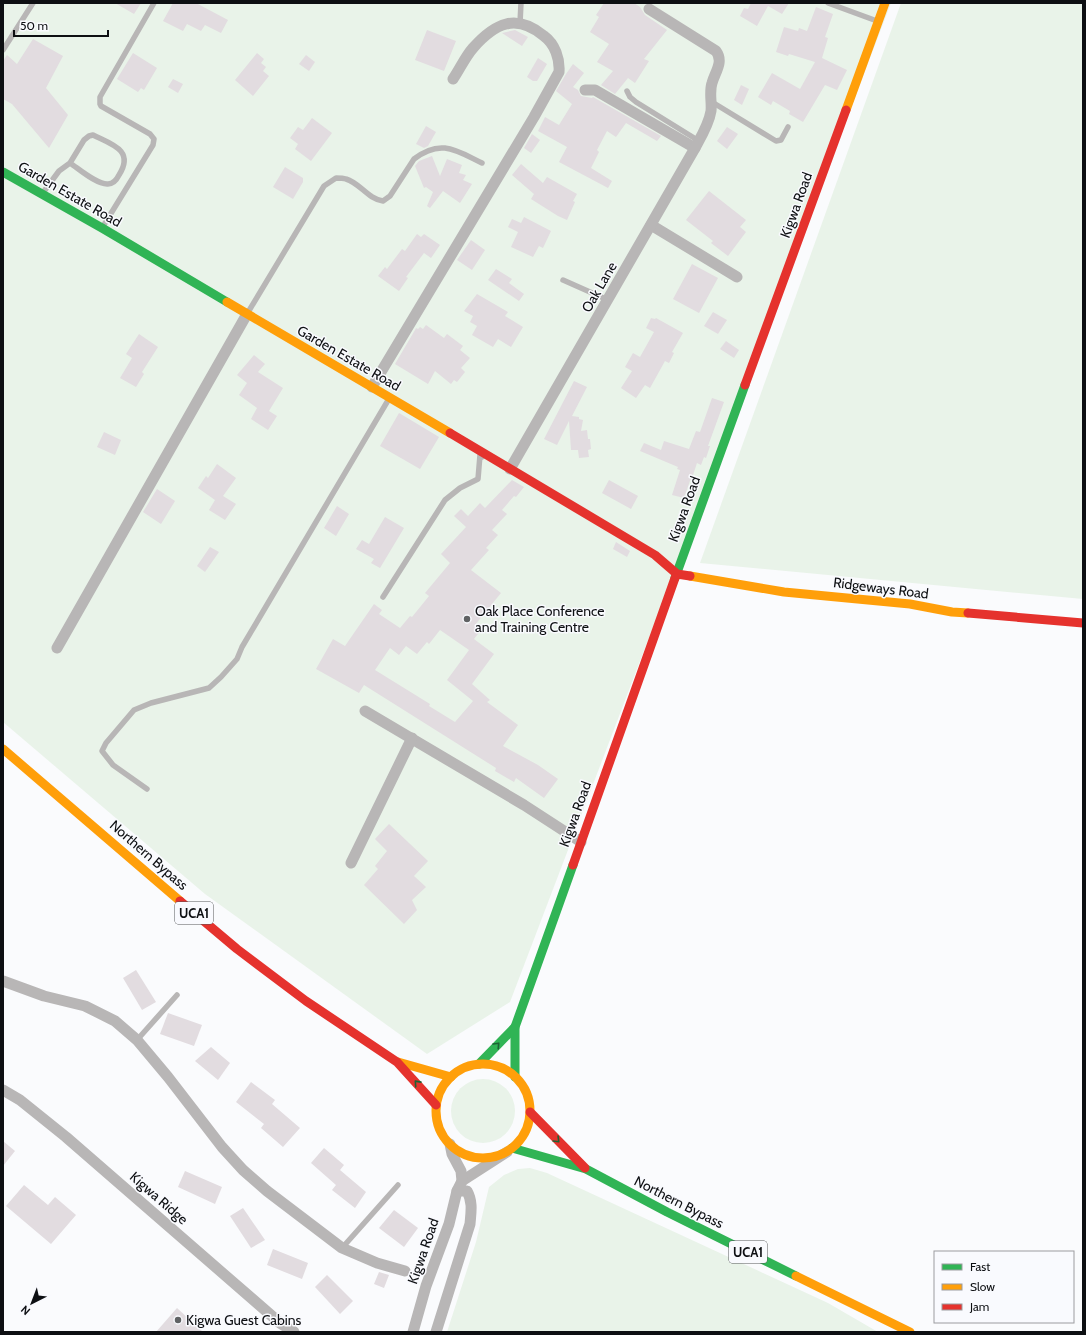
<svg xmlns="http://www.w3.org/2000/svg" width="1086" height="1335" font-family="Cabin,sans-serif">
  <style>
    .green { fill: #e9f3e9 }
    .building { fill: #e2dce0; fill-rule: evenodd }
    .lines { fill: none; stroke-linecap: round; stroke-linejoin: round }
    .lane { stroke: #b8b6b6; stroke-width: 5.5 }
    .street { stroke: #b8b6b6; stroke-width: 11 }
    .fast { stroke: #30b455; stroke-width: 9 }
    .slow { stroke: #ff9f0a; stroke-width: 9 }
    .jam { stroke: #e5322d; stroke-width: 9 }
    .oneway { stroke: #1e6234 }
    .poi-dot { fill: #606264; stroke: #f9fafe; stroke-width: 1.5 }
    .labels { text-anchor: middle; dominant-baseline: central; stroke-width: 3; stroke-linejoin: round; paint-order: stroke }
    .shield { fill: #f9fafe; stroke: #545659; stroke-width: 1 }
    .shield-label { font-size: 13px; font-weight: bold; fill: #0d0f12 }
    .street-label { font-size: 14px; fill: #0d0f12; stroke: #f9fafe }
    .poi-label { font-size: 14px; fill: #0d0f12; stroke: #f9fafe; text-anchor: start }
  </style>
  <rect width="100%" height="100%" fill="#fafbfd"/>
  <g class="green">
    <path d="M3 3H891L510 1002 427 1054 205 894 3 722Z"/>
    <path d="M901 3H1083V599L700 563Z"/>
    <circle cx="483" cy="1111" r="32"/>
    <path d="M530 1168 547 1173 828 1303 878 1332H447L476 1242 489 1187 504 1175 518 1169Z"/>
  </g>
  <g class="building">
    <path d="M115 3H141L134 14Z"/>
    <path d="M173 3H196L228 20 221 33 205 25 201 31 187 24 183 31 163 21Z"/>
    <path d="M604 3H634L640 7 645 15 667 30 644 59 649 61 635 83 628 78 615 94 601 85 613 71 597 62 609 44 590 32 599 17 596 15Z"/>
    <path d="M751 3H789L782 14 768 6 757 26 740 16 744 8 748 9Z"/>
    <path d="M816 7 833 14 825 37 828 38 822 58 847 70 837 90 825 85 803 122 789 114 790 111 773 101 771 105 758 97 772 73 800 89 815 62 789 54 788 56 776 52 784 27 798 31 799 28 807 31Z"/>
    <path d="M427 30 456 41 444 71 415 60Z"/>
    <path d="M515 30 528 37 522 46 502 33Z"/>
    <path d="M33 39 63 56 46 88 68 115 49 148 12 104 3 99V61L7 55 17 64Z"/>
    <path d="M133 53 157 68 144 90 141 88 138 92 117 79Z"/>
    <path d="M257 53 264 59 261 63 266 67 263 71 269 76 253 96 235 80Z"/>
    <path d="M306 55 315 62 309 71 299 64Z"/>
    <path d="M538 58 547 64 537 81H533L527 77Z"/>
    <path d="M573 64 584 73 573 87 578 90 581 96 592 98 593 97 661 136 657 141 626 123 616 137 607 131 597 150 599 152 591 168 612 181 608 188 559 162 567 147 538 131 545 117 559 125 572 104 556 91 566 74Z"/>
    <path d="M173 79 183 84 178 93 168 87Z"/>
    <path d="M741 85 749 89 742 105 734 100Z"/>
    <path d="M312 118 332 133 311 161 295 149 298 144 290 138 298 127 303 130Z"/>
    <path d="M426 126 436 132 428 146 424 148 416 144Z"/>
    <path d="M727 127 738 134 727 149 717 141Z"/>
    <path d="M532 134 540 140 531 153 524 148Z"/>
    <path d="M432 156 440 176 447 159 462 165 459 173 466 175 463 180 472 184 460 203 443 191 430 208 427 206 433 192 426 187 424 188 415 166 419 161Z"/>
    <path d="M521 164 543 183 547 177 577 194 573 201 575 202 567 220 558 216 531 199 534 194 512 175Z"/>
    <path d="M285 167 303 178V182L293 199 273 187Z"/>
    <path d="M709 191 746 220 740 227 746 232 728 256 711 243 713 241 686 220Z"/>
    <path d="M524 217 551 231 543 248 539 246 533 257 511 247 518 232 508 227 512 219 521 223Z"/>
    <path d="M417 234 421 237 424 234 440 245 431 258 424 253 406 277 408 278 399 291 378 276 385 267 387 269 402 249 405 251Z"/>
    <path d="M471 240 485 250 472 270 457 260Z"/>
    <path d="M692 264 718 278 699 313 673 299Z"/>
    <path d="M496 269 512 279 509 283 524 294 519 301 488 280Z"/>
    <path d="M477 294 508 312 505 316 523 327 511 347 498 339 493 347 472 335 477 326 470 322 473 316 464 311Z"/>
    <path d="M713 312 727 320 718 334 704 326Z"/>
    <path d="M651 318 655 319 656 318 683 333 672 352 674 353 669 363 665 361 650 388 645 385 636 398 621 388 632 371 625 367 633 353 640 357 654 332 646 328Z"/>
    <path d="M426 325 444 338 447 334 463 346 460 350 470 358 461 368 465 372 457 382 454 380 451 384 435 371 428 384 395 364 415 330 416 328 418 329 420 327 423 329Z"/>
    <path d="M139 334 158 347 142 372 144 374 136 387 120 378 132 358 126 354Z"/>
    <path d="M726 341 739 350 734 358 720 349Z"/>
    <path d="M254 355 265 364 258 372 283 388 269 411 277 416 268 430 251 419 257 408 239 395 247 383 237 375Z"/>
    <path d="M574 381 587 387 572 416 579 417V419L583 420 581 431 587 430 588 439H590L591 449 588 450 589 457 579 458 578 450H571L569 421 557 445 544 439Z"/>
    <path d="M712 398 724 402 708 446H710L706 458 704 457 701 465 697 463 693 475H692L684 498 672 495 680 470 677 469 678 467 640 451 644 443 661 450 664 441 689 449 696 431 700 432Z"/>
    <path d="M399 413 439 437 420 469 380 446Z"/>
    <path d="M104 432 121 440 115 455 97 447Z"/>
    <path d="M217 464 236 478 223 496 236 504 225 520 209 510 215 500 198 488 206 476 208 478Z"/>
    <path d="M512 480 524 487 516 497 514 496 502 510 507 514 492 530 498 535 486 548 489 550 471 570 501 593 475 625 481 630 474 639 494 654 472 684 490 700 487 702 518 725 503 746 538 765 558 779 544 798 516 778 514 782 495 771 496 768 364 685 359 693 316 669 333 639 345 646 374 604 382 610 379 614 400 628 410 616 412 617 429 596 425 593 450 563 441 554 466 527 454 516 461 509 468 516 480 503 485 508ZM440 630 469 650 447 680 473 701 455 722 429 706 430 704 375 670 390 648 399 655 406 646 417 654 427 642 429 644Z"/>
    <path d="M609 480 638 496 631 509 602 493Z"/>
    <path d="M157 489 175 501 161 524 143 512Z"/>
    <path d="M337 506 349 514 336 536 324 528Z"/>
    <path d="M385 517 404 528 380 568 371 563 374 559 356 549 362 540 369 544Z"/>
    <path d="M616 542 630 551 627 557 613 549Z"/>
    <path d="M210 547 219 552 205 572 197 566Z"/>
    <path d="M389 824 428 861 414 876 426 887 412 900 417 910 404 924 364 885 378 869 375 866 387 851 375 839Z"/>
    <path d="M136 970 156 1002 142 1010 123 978Z"/>
    <path d="M168 1013 202 1025 194 1046 160 1034Z"/>
    <path d="M211 1047 230 1063 218 1080 195 1061Z"/>
    <path d="M251 1082 275 1100 272 1104 300 1128 283 1147 261 1128 264 1124 236 1102Z"/>
    <path d="M3 1141 15 1151 3 1166Z"/>
    <path d="M324 1148 344 1165 340 1170 366 1192 355 1208 332 1190 336 1185 311 1163Z"/>
    <path d="M185 1171 222 1187 215 1204 178 1187Z"/>
    <path d="M24 1185 48 1205 55 1197 76 1215 51 1244 6 1206Z"/>
    <path d="M243 1208 265 1240 251 1248 230 1216Z"/>
    <path d="M394 1210 418 1228 404 1247 379 1228Z"/>
    <path d="M273 1249 308 1263 302 1279 267 1265Z"/>
    <path d="M379 1272 389 1275 384 1288 374 1284Z"/>
    <path d="M327 1275 353 1301 340 1314 315 1287Z"/>
    <path d="M177 1308 203 1332H156Z"/>
  </g>
  <g class="lines">
    <g class="lane">
      <path d="M828 3 877 21"/>
      <path d="M520 23 521 3"/>
      <path d="M3 50 33 3"/>
      <path d="M627 91 630 97 636 102 699 141"/>
      <path d="M712 102 776 141 781 140 788 127"/>
      <path d="M42 194 59 171 70 163 84 140 89 136 93 135C111 144 135 150 119 175 117 179 114 184 108 184 97 185 79 169 70 163"/>
      <path d="M102 228 153 145 154 139 150 134 101 106 100 104V97L154 3"/>
      <path d="M563 280 608 300"/>
      <path d="M247 314 324 186 336 178C339 178 343 178 346 179 360 183 368 199 383 201L390 196 414 159C441 138 457 151 482 163"/>
      <path d="M383 597 445 500 460 488 478 479 480 455 482 457"/>
      <path d="M147 789 113 765 102 751 106 743 134 710 151 703 209 688 221 677 237 659 242 647 390 397"/>
      <path d="M137 1040 177 995"/>
      <path d="M342 1248 398 1185"/>
    </g>
    <g class="street">
      <path d="M585 90H595L695 148"/>
      <path d="M651 225 737 277"/>
      <path d="M372 387 534 117 559 72C560 59 555 44 544 36 516 13 495 23 473 48 465 57 460 69 453 79"/>
      <path d="M510 469 695 148C701 137 709 124 711 111 712 102 709 92 712 83 715 72 724 62 716 51L649 9"/>
      <path d="M57 648 247 314"/>
      <path d="M365 711 524 805 581 842"/>
      <path d="M351 863 412 738"/>
      <path d="M3 981 44 996 85 1006 115 1021 137 1040 168 1077 222 1147 243 1170 267 1191 342 1248 377 1263 405 1271"/>
      <path d="M3 1090 20 1100 66 1137 280 1323 294 1332"/>
      <path d="M462 1181 507 1152"/>
      <path d="M413 1332 426 1286 449 1224 457 1191 462 1181 461 1171 452 1154 450 1144"/>
      <path d="M436 1332 470 1224C471 1212 473 1202 467 1191H457"/>
    </g>
    <g class="fast">
      <path d="M3 172 102 228 227 302"/>
      <path d="M675 578 745 385"/>
      <path d="M479 1064 515 1027"/>
      <path d="M515 1077V1027L573 865"/>
      <path d="M512 1148 586 1169 667 1212 796 1276"/>
    </g>
    <g class="slow">
      <path d="M846 110 885 3"/>
      <path d="M227 302 450 433"/>
      <path d="M690 576 784 592 910 604 952 612 968 613"/>
      <path d="M3 749 180 901"/>
      <path d="M398 1062 451 1077"/>
      <circle cx="483" cy="1111" r="47"/>
      <path d="M796 1276 910 1332"/>
    </g>
    <g class="jam">
      <path d="M745 385 846 110"/>
      <path d="M450 433 655 555 677 574 690 576"/>
      <path d="M968 613 1083 623"/>
      <path d="M573 865 675 578"/>
      <path d="M180 901 237 949 306 1001 397 1062 436 1105"/>
      <path d="M530 1112 585 1168"/>
    </g>
  </g>
  <defs><path id="oneway-chevron" d="M-2-3.5L2.5 0L-2 3.5" fill="none" stroke-width="1.6" stroke-linecap="round" stroke-linejoin="round"/></defs>
  <g class="oneway">
    <use href="#oneway-chevron" transform="translate(497 1045) rotate(-47)"/>
    <use href="#oneway-chevron" transform="translate(417 1083) rotate(-132)"/>
    <use href="#oneway-chevron" transform="translate(557 1140) rotate(45)"/>
  </g>
  <g class="poi-dot">
    <circle cx="467" cy="619" r="4"/>
    <circle cx="178" cy="1320" r="4"/>
  </g>
  <g class="labels">
    <g class="shield">
      <rect x="175" y="902" width="38" height="22" rx="3"/>
      <rect x="729" y="1241" width="38" height="22" rx="3"/>
    </g>
    <g class="shield-label">
      <text x="194" y="913">UCA1</text>
      <text x="748" y="1252">UCA1</text>
    </g>
    <g class="street-label">
      <text transform="translate(70 194) rotate(30)">Garden Estate Road</text>
      <text transform="translate(796 205) rotate(-70)">Kigwa Road</text>
      <text transform="translate(599 287) rotate(-60)">Oak Lane</text>
      <text transform="translate(349 358) rotate(30)">Garden Estate Road</text>
      <text transform="translate(684 509) rotate(-70)">Kigwa Road</text>
      <text transform="translate(881 588) rotate(7)">Ridgeways Road</text>
      <text transform="translate(575 814) rotate(-70)">Kigwa Road</text>
      <text transform="translate(149 855) rotate(41)">Northern Bypass</text>
      <text transform="translate(159 1198) rotate(41)">Kigwa Ridge</text>
      <text transform="translate(679 1202) rotate(27)">Northern Bypass</text>
      <text transform="translate(423 1251) rotate(-71)">Kigwa Road</text>
    </g>
    <g class="poi-label">
      <text x="475" y="611">Oak Place Conference<tspan x="475" dy="16">and Training Centre</tspan></text>
      <text x="186" y="1320">Kigwa Guest Cabins</text>
    </g>
  </g>
  <rect width="1086" height="1335" fill="none" stroke="#0d0f12" stroke-width="8"/>
  <rect x="934" y="1251" width="140" height="72" fill="#f9fafe" stroke="#9b9ca0"/>
  <rect x="942" y="1264" width="20" height="6" fill="#30b455" stroke="#9b9ca0"/>
  <text x="970" y="1271" font-size="12" fill="#0d0f12">Fast</text>
  <rect x="942" y="1284" width="20" height="6" fill="#ff9f0a" stroke="#9b9ca0"/>
  <text x="970" y="1291" font-size="12" fill="#0d0f12">Slow</text>
  <rect x="942" y="1304" width="20" height="6" fill="#e5322d" stroke="#9b9ca0"/>
  <text x="970" y="1311" font-size="12" fill="#0d0f12">Jam</text>
  <g transform="translate(32 1303) rotate(222)" stroke="#f9fafe" stroke-width="3" paint-order="stroke">
  <path d="M0-3L7 15L0 10L-7 15Z" fill="#0d0f12"/>
  <text y="-6" font-size="11" font-weight="bold" text-anchor="middle" fill="#0d0f12">N</text>
  </g>
  <path d="M14 30v6h94v-6" fill="none" stroke="#0d0f12" stroke-width="2"/>
  <text x="20" y="30" font-size="12" fill="#0d0f12" stroke="#f9fafe" stroke-width="3" paint-order="stroke">50 m</text>
</svg>
